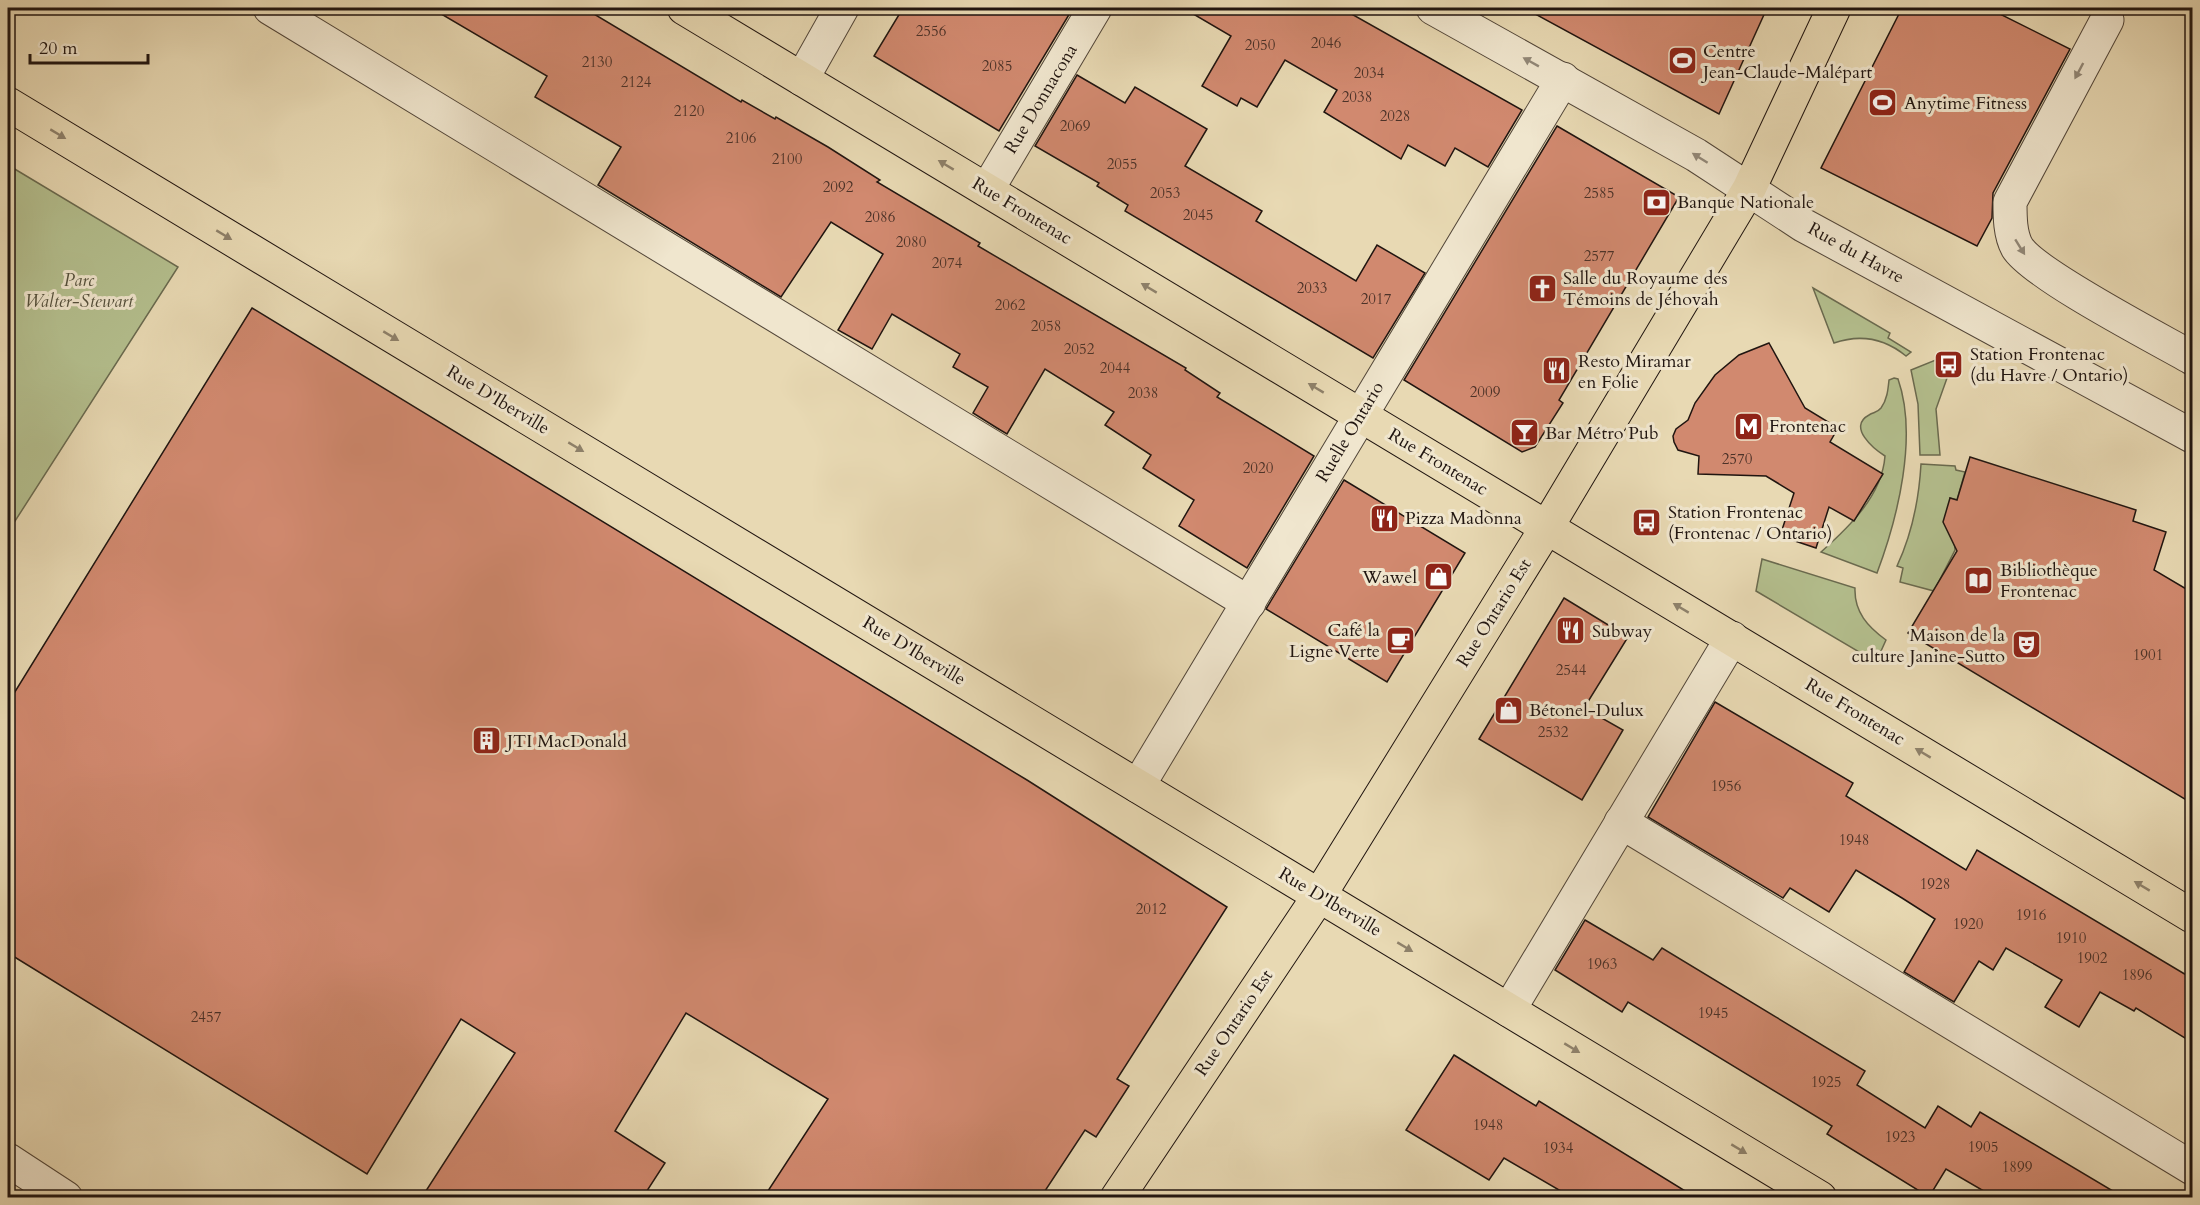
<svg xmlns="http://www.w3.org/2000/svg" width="2200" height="1205" font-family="Cardo,serif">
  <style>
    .green { fill: #b4bf8e; stroke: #6a6a4f; stroke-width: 1.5 }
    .building { fill: #d1896f; stroke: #201510; stroke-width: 1.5 }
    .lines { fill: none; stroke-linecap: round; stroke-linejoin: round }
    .minor-casing { stroke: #524639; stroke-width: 35 }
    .major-casing { stroke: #201510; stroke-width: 35 }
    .minor { stroke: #f0e6ce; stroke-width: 33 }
    .major { stroke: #e8d9b3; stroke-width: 33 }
    .oneway { fill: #928878 }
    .oneway2 { fill: #8e816a }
    .labels { text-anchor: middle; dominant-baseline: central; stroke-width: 6; stroke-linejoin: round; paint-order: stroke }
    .number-label { font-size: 15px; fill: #4c3228 }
    .poi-label { font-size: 18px; fill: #201510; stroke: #f0e6ce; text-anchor: start }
    .street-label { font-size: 18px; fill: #201510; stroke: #f0e6ce }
    .park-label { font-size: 18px; font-style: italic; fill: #54503c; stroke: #f0e6ce }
  </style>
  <rect width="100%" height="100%" fill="#e8d9b3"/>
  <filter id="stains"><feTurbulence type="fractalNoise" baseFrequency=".00333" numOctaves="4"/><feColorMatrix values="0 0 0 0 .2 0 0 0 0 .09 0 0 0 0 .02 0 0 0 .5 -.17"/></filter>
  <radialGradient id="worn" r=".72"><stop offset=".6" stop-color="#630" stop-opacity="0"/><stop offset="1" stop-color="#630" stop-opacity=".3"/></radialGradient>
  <g class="green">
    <path d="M8 165 178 267 8 532Z"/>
    <path d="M1813 288 1890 333 1888 338 1911 352 1906 356C1884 338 1860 334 1834 343Z"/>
    <path d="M1943 357 1952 364 1936 409 1940 455H1920L1918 404 1911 370Z"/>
    <path d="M1894 378 1898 379C1918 436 1898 517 1877 573L1821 552C1849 527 1882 496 1885 456 1874 449 1847 427 1869 415 1874 412 1877 413 1881 408 1887 400 1888 390 1889 380Z"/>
    <path d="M1921 464 1955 466 1956 470 1965 472 1957 500 1950 498 1955 550 1934 591 1900 582 1903 568 1897 566C1912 534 1919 499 1921 464Z"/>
    <path d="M1762 559 1855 588C1854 612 1868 627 1886 640L1876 662 1756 591Z"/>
  </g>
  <g class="building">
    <path d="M431 8H584L741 102 742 100 775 119 776 117 828 147 880 180 877 182 980 243 978 246 1186 368 1185 370 1220 393 1217 397 1314 456 1247 568 1179 526 1194 500 1143 468 1151 455 1105 425 1114 412 1045 369 1007 434 997 428 973 413 988 387 953 367 960 354 892 314 872 349 838 330 883 254 831 222 781 297 598 185 621 147 535 97 547 76Z"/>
    <path d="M903 8H1073L999 131 874 56Z"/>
    <path d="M1183 8H1341L1522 110 1488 167 1455 148 1445 166 1408 145 1401 159 1324 112 1337 90 1285 60 1257 107 1241 98 1237 106 1202 86 1231 36Z"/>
    <path d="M1524 8H1767L1719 114Z"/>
    <path d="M1902 8H1988L2070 49 1993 193 1992 218 1977 246 1821 168Z"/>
    <path d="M1077 75 1125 103 1135 87 1207 129 1185 166 1262 211 1256 221 1356 281 1377 245 1425 273 1373 358 1125 211 1128 205 1097 186 1099 183 1035 146Z"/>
    <path d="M1557 126 1679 197 1559 400 1563 403 1535 447 1522 452 1404 380Z"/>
    <path d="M252 308 1027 780 1227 907 1117 1079 1129 1086 1096 1137 1085 1130 1041 1197H764L828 1099 686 1013 615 1131 665 1163 643 1197H422L515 1053 461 1019 367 1174 8 953V703Z"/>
    <path d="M1769 343 1805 408 1838 428 1830 442 1883 474 1854 521 1829 507 1816 548 1780 536 1794 493 1766 476 1698 474 1699 456 1678 450 1674 442 1673 436 1676 429 1688 420 1695 403 1715 375 1739 355Z"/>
    <path d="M1970 457 2136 510 2133 521 2166 532 2154 570 2193 593V804L1908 633 1957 551 1943 522 1950 498 1957 500Z"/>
    <path d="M1344 480 1465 553 1387 682 1266 609Z"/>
    <path d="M1564 598 1628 637 1584 708 1623 730 1582 800 1479 739Z"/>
    <path d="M1715 702 1853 783 1846 796 1966 870 1977 850 2193 979V1043L2136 1008 2134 1011 2100 992 2079 1027 2045 1007 2062 980 2006 948 1993 970 1979 961 1954 1002 1904 972 1935 919 1902 898 1856 870 1829 912 1790 888 1783 898 1648 817Z"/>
    <path d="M1585 920 1653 960 1662 948 1865 1071 1857 1085 1925 1128 1938 1106 1971 1127 1980 1112 2123 1197H1994L1946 1169 1929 1197 1827 1134 1832 1126 1628 1002 1622 1012 1555 970Z"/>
    <path d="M1454 1055 1536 1106 1539 1101 1695 1197H1571L1504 1158 1489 1180 1406 1130Z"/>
  </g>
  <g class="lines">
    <defs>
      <g id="minor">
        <path d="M270 8 1249 603"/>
        <path d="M1433 8 1696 155 1803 225 2192 436"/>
        <path d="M2107 20 2010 202C2010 217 2010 234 2017 247 2033 274 2159 339 2192 358"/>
        <path d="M802 79 842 8"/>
        <path d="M987 190 1095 8"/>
        <path d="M1138 786 1563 79"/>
        <path d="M1621 822 2192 1168"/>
        <path d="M1509 1010 1732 638"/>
        <path d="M8 1160 66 1198"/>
      </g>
      <g id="major">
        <path d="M684 8 2192 916"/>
        <path d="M8 104 1820 1198"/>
        <path d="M1117 1198 1319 896 1547 527 1749 189 1834 8"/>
      </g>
    </defs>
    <use href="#minor" class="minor-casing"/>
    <use href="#major" class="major-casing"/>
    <use href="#minor" class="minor"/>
    <use href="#major" class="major"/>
  </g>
  <defs><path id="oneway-solid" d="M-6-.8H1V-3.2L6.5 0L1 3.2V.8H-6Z" transform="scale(1.5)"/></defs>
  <g class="oneway">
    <use href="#oneway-solid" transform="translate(1531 62) rotate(-151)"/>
    <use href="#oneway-solid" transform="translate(2079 71) rotate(118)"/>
    <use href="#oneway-solid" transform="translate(1700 158) rotate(-148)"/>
    <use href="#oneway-solid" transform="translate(2020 247) rotate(58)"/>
  </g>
  <g class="oneway2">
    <use href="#oneway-solid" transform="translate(58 134) rotate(31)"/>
    <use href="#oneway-solid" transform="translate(946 165) rotate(-149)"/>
    <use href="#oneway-solid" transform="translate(224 235) rotate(31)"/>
    <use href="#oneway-solid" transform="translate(1149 288) rotate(-149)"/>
    <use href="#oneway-solid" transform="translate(391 336) rotate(31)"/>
    <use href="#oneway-solid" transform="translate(1316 388) rotate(-149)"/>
    <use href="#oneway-solid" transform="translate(576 447) rotate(31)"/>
    <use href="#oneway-solid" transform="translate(1681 608) rotate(-149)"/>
    <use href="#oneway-solid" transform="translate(1923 753) rotate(-149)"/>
    <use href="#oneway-solid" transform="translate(2142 886) rotate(-149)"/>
    <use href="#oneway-solid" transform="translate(1405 947) rotate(31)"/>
    <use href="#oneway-solid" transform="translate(1572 1048) rotate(31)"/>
    <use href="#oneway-solid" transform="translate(1739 1149) rotate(31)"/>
  </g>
  <defs>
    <symbol id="stadium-square" viewBox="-11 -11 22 22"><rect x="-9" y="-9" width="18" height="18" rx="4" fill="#8f2418" stroke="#f0e6ce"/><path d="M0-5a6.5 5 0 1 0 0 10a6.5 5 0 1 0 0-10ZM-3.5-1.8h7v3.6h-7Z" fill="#fff"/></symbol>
    <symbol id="bank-square" viewBox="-11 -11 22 22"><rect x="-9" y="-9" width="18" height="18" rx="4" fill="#8f2418" stroke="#f0e6ce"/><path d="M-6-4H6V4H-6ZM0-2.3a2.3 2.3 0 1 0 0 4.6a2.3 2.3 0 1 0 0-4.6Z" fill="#fff"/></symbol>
    <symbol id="church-square" viewBox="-11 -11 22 22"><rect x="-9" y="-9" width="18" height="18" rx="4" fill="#8f2418" stroke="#f0e6ce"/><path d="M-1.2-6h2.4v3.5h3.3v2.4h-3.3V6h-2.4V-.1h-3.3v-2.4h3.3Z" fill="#fff"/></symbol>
    <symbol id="bus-square" viewBox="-11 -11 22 22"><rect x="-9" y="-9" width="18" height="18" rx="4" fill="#8f2418" stroke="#f0e6ce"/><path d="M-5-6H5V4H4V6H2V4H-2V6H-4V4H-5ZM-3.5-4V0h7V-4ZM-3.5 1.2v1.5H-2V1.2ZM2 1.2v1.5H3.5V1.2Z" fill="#fff"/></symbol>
    <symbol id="restaurant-square" viewBox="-11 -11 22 22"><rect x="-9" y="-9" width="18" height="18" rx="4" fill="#8f2418" stroke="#f0e6ce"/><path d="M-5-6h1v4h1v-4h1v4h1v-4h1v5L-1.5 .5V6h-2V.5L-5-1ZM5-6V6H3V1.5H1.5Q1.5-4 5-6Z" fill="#fff"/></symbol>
    <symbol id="metro-square" viewBox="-11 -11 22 22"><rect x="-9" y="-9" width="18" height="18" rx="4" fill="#8f2418" stroke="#f0e6ce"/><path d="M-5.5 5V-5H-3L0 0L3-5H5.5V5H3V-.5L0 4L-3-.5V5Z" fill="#fff"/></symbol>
    <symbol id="bar-square" viewBox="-11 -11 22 22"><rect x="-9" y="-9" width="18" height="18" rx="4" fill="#8f2418" stroke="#f0e6ce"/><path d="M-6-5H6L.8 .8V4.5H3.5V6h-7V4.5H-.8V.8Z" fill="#fff"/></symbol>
    <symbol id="shop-square" viewBox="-11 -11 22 22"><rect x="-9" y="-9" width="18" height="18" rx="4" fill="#8f2418" stroke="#f0e6ce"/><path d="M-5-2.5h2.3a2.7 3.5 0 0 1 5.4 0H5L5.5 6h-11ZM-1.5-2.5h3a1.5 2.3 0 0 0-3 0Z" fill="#fff"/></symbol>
    <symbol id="library-square" viewBox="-11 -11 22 22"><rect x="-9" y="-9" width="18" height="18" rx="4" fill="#8f2418" stroke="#f0e6ce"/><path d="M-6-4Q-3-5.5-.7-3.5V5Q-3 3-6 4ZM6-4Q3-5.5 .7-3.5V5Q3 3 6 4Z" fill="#fff"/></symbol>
    <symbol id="cafe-square" viewBox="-11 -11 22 22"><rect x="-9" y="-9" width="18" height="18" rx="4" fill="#8f2418" stroke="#f0e6ce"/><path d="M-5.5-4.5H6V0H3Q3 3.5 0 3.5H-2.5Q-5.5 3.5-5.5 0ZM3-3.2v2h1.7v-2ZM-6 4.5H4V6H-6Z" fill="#fff"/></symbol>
    <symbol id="theatre-square" viewBox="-11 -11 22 22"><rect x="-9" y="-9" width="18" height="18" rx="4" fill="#8f2418" stroke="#f0e6ce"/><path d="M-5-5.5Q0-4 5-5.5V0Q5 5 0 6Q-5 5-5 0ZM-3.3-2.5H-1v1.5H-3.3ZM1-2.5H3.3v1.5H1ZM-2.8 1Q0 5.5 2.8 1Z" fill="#fff"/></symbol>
    <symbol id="building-square" viewBox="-11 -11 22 22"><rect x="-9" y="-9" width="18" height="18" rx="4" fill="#8f2418" stroke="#f0e6ce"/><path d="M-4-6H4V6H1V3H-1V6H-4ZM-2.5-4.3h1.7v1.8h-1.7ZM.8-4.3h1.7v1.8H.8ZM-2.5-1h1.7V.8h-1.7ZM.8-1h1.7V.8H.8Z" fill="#fff"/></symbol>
  </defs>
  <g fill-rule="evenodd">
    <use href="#stadium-square" x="1666" y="44" width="33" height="33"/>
    <use href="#stadium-square" x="1866" y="86" width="33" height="33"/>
    <use href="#bank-square" x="1640" y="186" width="33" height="33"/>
    <use href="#church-square" x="1526" y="272" width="33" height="33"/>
    <use href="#bus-square" x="1932" y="348" width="33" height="33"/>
    <use href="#restaurant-square" x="1540" y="354" width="33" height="33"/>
    <use href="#metro-square" x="1732" y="410" width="33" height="33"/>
    <use href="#bar-square" x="1508" y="416" width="33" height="33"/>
    <use href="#restaurant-square" x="1368" y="502" width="33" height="33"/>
    <use href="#bus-square" x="1630" y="506" width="33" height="33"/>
    <use href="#shop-square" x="1422" y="560" width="33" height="33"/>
    <use href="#library-square" x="1962" y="564" width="33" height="33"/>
    <use href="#restaurant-square" x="1554" y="614" width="33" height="33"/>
    <use href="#cafe-square" x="1384" y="624" width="33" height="33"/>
    <use href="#theatre-square" x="2010" y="628" width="33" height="33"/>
    <use href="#shop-square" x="1492" y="694" width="33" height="33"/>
    <use href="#building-square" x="470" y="724" width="33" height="33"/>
  </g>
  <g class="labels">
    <g class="number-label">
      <text x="931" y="31">2556</text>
      <text x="1326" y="43">2046</text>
      <text x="1260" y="45">2050</text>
      <text x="597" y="62">2130</text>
      <text x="997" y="66">2085</text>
      <text x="1369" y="73">2034</text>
      <text x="636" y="82">2124</text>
      <text x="1357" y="97">2038</text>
      <text x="689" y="111">2120</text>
      <text x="1395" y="116">2028</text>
      <text x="1075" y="126">2069</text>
      <text x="741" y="138">2106</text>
      <text x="787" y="159">2100</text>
      <text x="1122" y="164">2055</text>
      <text x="838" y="187">2092</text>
      <text x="1165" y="193">2053</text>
      <text x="1599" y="193">2585</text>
      <text x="1198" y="215">2045</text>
      <text x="880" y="217">2086</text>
      <text x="911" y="242">2080</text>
      <text x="1599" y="256">2577</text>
      <text x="947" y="263">2074</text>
      <text x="1312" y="288">2033</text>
      <text x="1376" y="299">2017</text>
      <text x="1010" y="305">2062</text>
      <text x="1046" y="326">2058</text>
      <text x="1079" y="349">2052</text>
      <text x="1115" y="368">2044</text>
      <text x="1485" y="392">2009</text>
      <text x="1143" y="393">2038</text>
      <text x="1737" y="459">2570</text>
      <text x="1258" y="468">2020</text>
      <text x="2148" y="655">1901</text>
      <text x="1571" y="670">2544</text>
      <text x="1553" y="732">2532</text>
      <text x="1726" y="786">1956</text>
      <text x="1854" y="840">1948</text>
      <text x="1935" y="884">1928</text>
      <text x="1151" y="909">2012</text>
      <text x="2031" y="915">1916</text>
      <text x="1968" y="924">1920</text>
      <text x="2071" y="938">1910</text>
      <text x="2092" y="958">1902</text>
      <text x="1602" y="964">1963</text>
      <text x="2137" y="975">1896</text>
      <text x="1713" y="1013">1945</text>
      <text x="206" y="1017">2457</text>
      <text x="1826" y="1082">1925</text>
      <text x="1488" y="1125">1948</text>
      <text x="1900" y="1137">1923</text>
      <text x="1983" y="1147">1905</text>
      <text x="1558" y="1148">1934</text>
      <text x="2017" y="1167">1899</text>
    </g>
    <g class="poi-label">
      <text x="1703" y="51">Centre<tspan x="1703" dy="21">Jean-Claude-Malépart</tspan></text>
      <text x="1904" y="103">Anytime Fitness</text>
      <text x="1677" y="202">Banque Nationale</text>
      <text x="1563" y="278">Salle du Royaume des<tspan x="1563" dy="21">Témoins de Jéhovah</tspan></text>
      <text x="1970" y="354">Station Frontenac<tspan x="1970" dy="21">(du Havre / Ontario)</tspan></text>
      <text x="1578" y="361">Resto Miramar<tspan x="1578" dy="21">en Folie</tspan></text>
      <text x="1769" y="426">Frontenac</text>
      <text x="1545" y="433">Bar Métro Pub</text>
      <text x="1668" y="512">Station Frontenac<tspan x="1668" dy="21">(Frontenac / Ontario)</tspan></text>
      <text x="1405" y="518">Pizza Madonna</text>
      <text x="2000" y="570">Bibliothèque<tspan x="2000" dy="21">Frontenac</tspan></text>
      <text x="1417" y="577" text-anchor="end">Wawel</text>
      <text x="1380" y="630" text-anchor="end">Café la<tspan x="1380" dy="21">Ligne Verte</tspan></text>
      <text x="1592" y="631">Subway</text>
      <text x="2005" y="635" text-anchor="end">Maison de la<tspan x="2005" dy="21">culture Janine-Sutto</tspan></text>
      <text x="1529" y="710">Bétonel-Dulux</text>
      <text x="507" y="741">JTI MacDonald</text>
    </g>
    <g class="street-label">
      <text transform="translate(1041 99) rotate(-59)">Rue Donnacona</text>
      <text transform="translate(1022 211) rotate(31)">Rue Frontenac</text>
      <text transform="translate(1856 253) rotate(29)">Rue du Havre</text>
      <text transform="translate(498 400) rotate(31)">Rue D'Iberville</text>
      <text transform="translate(1350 432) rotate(-59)">Ruelle Ontario</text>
      <text transform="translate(1438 462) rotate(31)">Rue Frontenac</text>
      <text transform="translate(1494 613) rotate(-58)">Rue Ontario Est</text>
      <text transform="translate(914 651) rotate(31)">Rue D'Iberville</text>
      <text transform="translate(1855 712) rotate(31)">Rue Frontenac</text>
      <text transform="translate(1330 902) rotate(31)">Rue D'Iberville</text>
      <text transform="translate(1234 1023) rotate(-56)">Rue Ontario Est</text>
    </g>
    <g class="park-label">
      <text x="79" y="280">Parc<tspan x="79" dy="21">Walter-Stewart</tspan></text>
    </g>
  </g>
  <rect width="2200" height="1205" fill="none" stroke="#e8d9b3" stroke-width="30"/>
  <rect x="9" y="9" width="2182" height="1187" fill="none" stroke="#201510" stroke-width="3"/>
  <rect x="15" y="15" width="2170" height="1175" fill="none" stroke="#201510" stroke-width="1.5"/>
  <path d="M30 54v9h118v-9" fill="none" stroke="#201510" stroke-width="3"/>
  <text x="39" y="54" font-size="18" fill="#201510" stroke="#f0e6ce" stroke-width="4.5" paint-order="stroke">20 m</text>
  <rect width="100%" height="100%" filter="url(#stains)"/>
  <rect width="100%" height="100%" fill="url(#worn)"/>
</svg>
